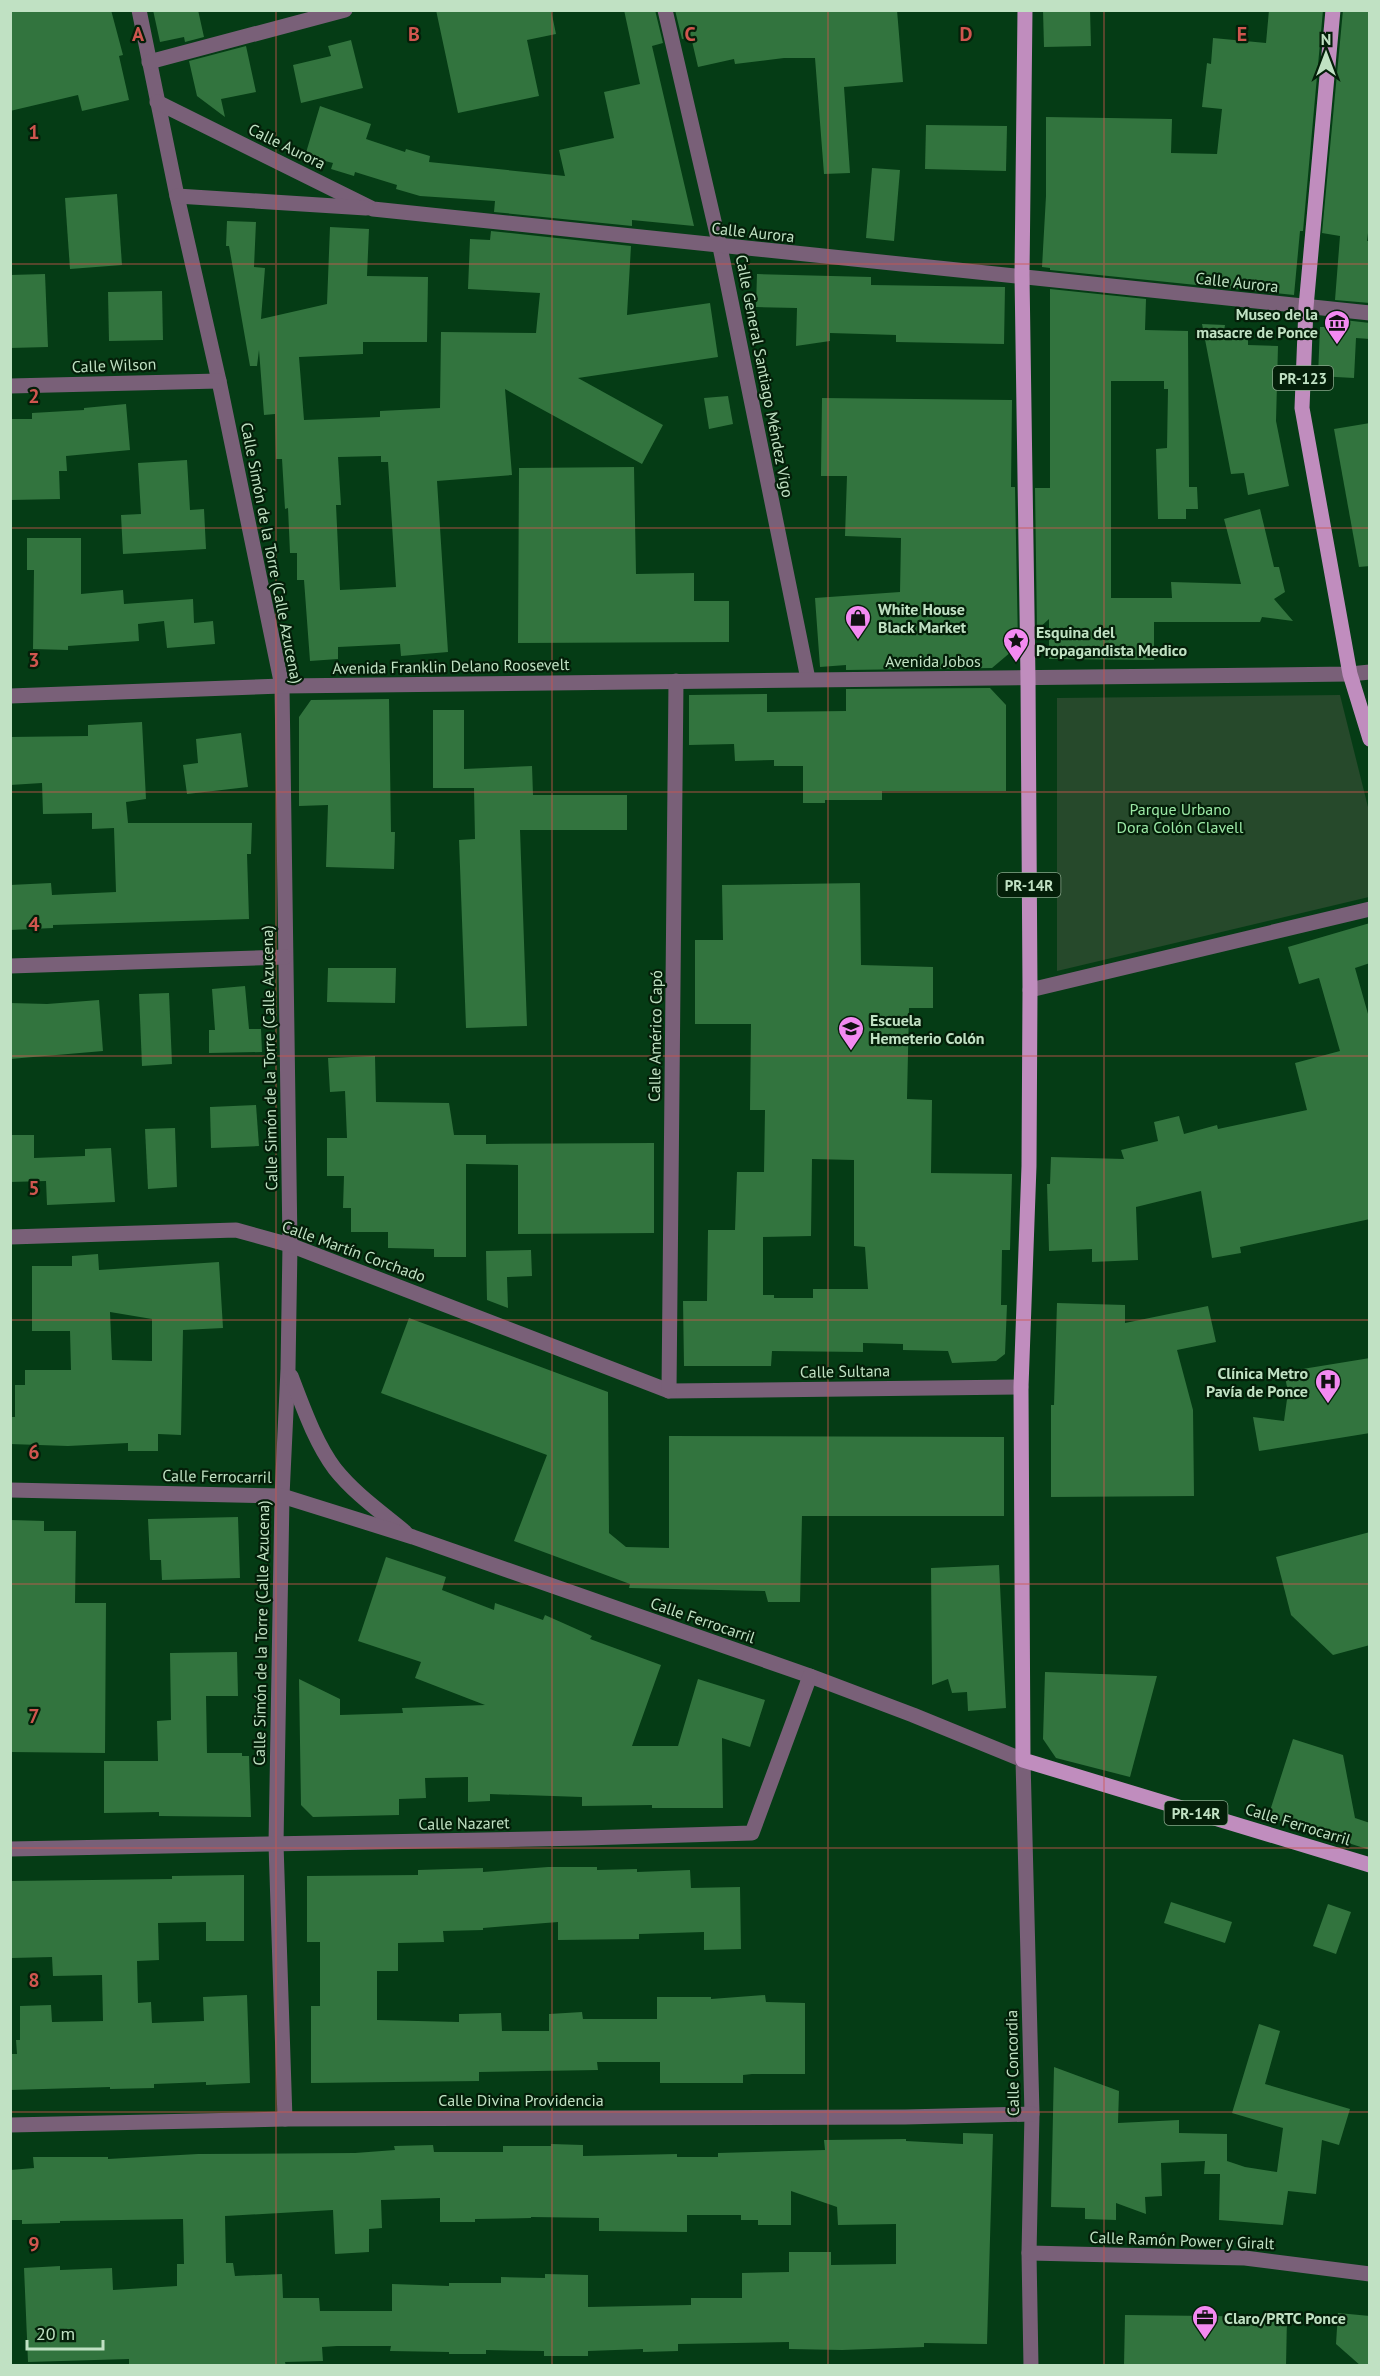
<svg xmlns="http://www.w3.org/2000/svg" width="1380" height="2376" font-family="'PT Sans',sans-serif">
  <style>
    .green { fill: #26492b }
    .building { fill: #32743e; fill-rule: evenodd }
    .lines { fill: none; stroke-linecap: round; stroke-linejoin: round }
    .minor { stroke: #796078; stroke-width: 15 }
    .major { stroke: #c08dbe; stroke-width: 15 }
    .grid { fill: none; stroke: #d0564f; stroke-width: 1.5; stroke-opacity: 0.55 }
    .labels { text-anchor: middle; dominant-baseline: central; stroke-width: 4.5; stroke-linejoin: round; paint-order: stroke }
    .shield { fill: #041f09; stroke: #88a78b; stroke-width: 1.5 }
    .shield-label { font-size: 15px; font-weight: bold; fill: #c0e1c3 }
    .street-label { font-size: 16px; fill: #c0e1c3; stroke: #041f09 }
    .poi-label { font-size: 16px; font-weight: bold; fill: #c0e1c3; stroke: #041f09; text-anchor: start }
    .park-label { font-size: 16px; fill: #9ce9a6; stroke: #041f09 }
    .grid-label { font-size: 20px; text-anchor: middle; font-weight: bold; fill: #d0564f; stroke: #041f09; stroke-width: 4.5; stroke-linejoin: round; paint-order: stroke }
  </style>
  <rect width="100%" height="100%" fill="#053c15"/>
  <path class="green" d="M1340 695 1369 811V897L1057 971V698Z"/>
  <g class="building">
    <path d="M10 10H111L123 55 119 56 129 100 82 111 78 95 10 111Z"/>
    <path d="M153 10H198L204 37 185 42 184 37 160 42Z"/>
    <path d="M436 10H551L556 34 527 40 539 96 458 113Z"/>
    <path d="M624 10H655L663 43 652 46 694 226 632 220V226L494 212 495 201 420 196 396 189 397 185 355 172 354 176 331 169 333 163 305 156 320 106 371 124 366 139 405 152 406 149 430 156 429 162 565 176 559 150 614 138 604 92 640 84Z"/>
    <path d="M675 10H897L903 82 844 87 850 173 824 174 815 58H784L735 64 734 59 698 67 691 37 682 39Z"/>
    <path d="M1043 10H1090L1091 46 1044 47Z"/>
    <path d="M1269 10H1323L1303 231H1300L1294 295 1050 270V268L1042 267 1046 196V117L1172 119 1171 153 1217 154 1222 109 1202 107 1207 63 1211 64 1213 38 1266 43Z"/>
    <path d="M1343 10H1370V217L1367 241H1370V303L1335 300 1340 236 1322 233Z"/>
    <path d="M351 40 363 88 301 103 293 65 331 56 328 46Z"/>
    <path d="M246 46 256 92 221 99 225 117 197 96 189 61Z"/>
    <path d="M926 125 1007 126 1006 171 925 169Z"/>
    <path d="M872 168 900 170 894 241 866 238Z"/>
    <path d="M117 194 122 265 70 269 65 198Z"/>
    <path d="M227 221 256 222 254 267 265 268 261 319 327 304 330 227 369 229 367 276 428 277 427 342H363V354L299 357 304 420 380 417V411L440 408 441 332 536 333 540 293 468 289 470 239 490 240 491 231 631 246 627 315 710 303 718 357 578 378 663 425 642 464 505 389 512 475 437 481 448 652 401 656 400 644 338 647V659L310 661 304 580H297V553H290L288 508 285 509 282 459H276L275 414 264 415 259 350 257 366H250L229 246H226ZM381 456V462H388L396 587 340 590 336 505H341L338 457Z"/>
    <path d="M45 274 48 347 10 348V275Z"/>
    <path d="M757 274 871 277V285L1005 287 1004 344 896 342V335L830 333V341L796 346 797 308 756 307Z"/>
    <path d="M1050 289 1146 299 1145 330 1188 331 1189 487H1197L1198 509H1186V519H1158L1156 449 1167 448 1168 389H1164V381H1111V598H1172L1171 582 1241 584 1224 519 1260 509 1274 567H1279L1285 592 1274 599 1293 621 1262 617 1260 622H1154V660L1049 659V619L1037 630 1035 488H1050Z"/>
    <path d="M162 291 163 340 109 341 108 292Z"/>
    <path d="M1326 318 1370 323V339L1356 338 1354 378 1318 376 1320 327H1325Z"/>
    <path d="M1202 324 1225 325 1224 331 1248 332V345L1278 346 1276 421 1289 486 1248 495 1244 473 1231 474Z"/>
    <path d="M728 396 733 424 709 429 704 398Z"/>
    <path d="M822 398 1012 400 1011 487H1015L1018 646 992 668 846 670V665L820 667 815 598 900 592 901 538 845 536 847 476H821Z"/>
    <path d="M126 404 130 450 66 456 67 471H59L60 499 10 500V419H32V413L84 410V408Z"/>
    <path d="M1370 423V566L1359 567 1334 429Z"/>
    <path d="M187 460 190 510 204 509 206 549 123 554 121 515 141 514 138 463Z"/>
    <path d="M634 467 636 574 694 573V601H729V642L518 643 519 468Z"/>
    <path d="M27 538H81V594L123 590 124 604 193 599 194 623 213 621 215 644 167 648 164 621 138 624 139 641 68 646V650L33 649 34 570H27Z"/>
    <path d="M990 688 1006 705V791H882V800H825V803H803V766H774V760L735 761 734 744 689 745V695L767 694V712L846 711V689Z"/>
    <path d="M389 699 391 832H395L394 869 326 867 328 805 299 806V717L311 700Z"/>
    <path d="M433 710H464V769L532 766 533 795H627V830H520L527 1026 466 1028 459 840 475 839 474 788H433Z"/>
    <path d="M142 722 146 799 126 802 128 823H252L251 854H247L249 919 53 925V928L10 930V885L51 883 52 895 116 892 114 828 92 829V813L43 814 42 783 10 785V737L88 736V725Z"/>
    <path d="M241 733 248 787 187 794 183 765 198 763 196 739Z"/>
    <path d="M860 883 861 965 933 967V1008H909L907 1099 932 1100 931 1173 1012 1174 1010 1250H1002L1001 1305H1007L1005 1354 996 1361 952 1363 948 1351 903 1350V1344L863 1343V1352L772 1351 771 1366H684L683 1301H707L708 1230H735L737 1172H764L765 1110H750L751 1024H695V940H723L722 885ZM812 1159 854 1160V1246L865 1247 868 1289H813V1298H774V1295H763V1237L811 1236Z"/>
    <path d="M1370 923V963L1355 968 1370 1021V1219L1240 1247 1241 1253 1212 1258 1201 1191 1136 1207 1138 1260 1092 1262V1249L1049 1251 1047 1184H1050L1051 1157 1124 1159 1121 1150 1158 1141 1154 1122 1179 1116 1184 1134 1217 1125 1218 1129 1307 1110 1295 1063 1340 1051 1319 978 1299 984 1288 947Z"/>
    <path d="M328 968H396L395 1003 327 1002Z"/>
    <path d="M245 986 249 1029H261L262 1052 209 1053V1030H215L212 989Z"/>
    <path d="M169 993 172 1064 142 1066 139 994Z"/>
    <path d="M99 1000 103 1051 10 1059V1003L47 1004Z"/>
    <path d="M375 1056 376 1102 449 1103 454 1135H486V1144L654 1143V1233L518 1234V1165L466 1164V1257H434V1249L388 1248V1232H351V1208H343L344 1176H327V1138H347L345 1091 330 1092 328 1058Z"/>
    <path d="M256 1105 259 1146 211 1148 210 1107Z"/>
    <path d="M175 1128 177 1187 148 1189 145 1129Z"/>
    <path d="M10 1135H34V1158L85 1156V1149L111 1148 115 1202 47 1205 46 1181 10 1182Z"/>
    <path d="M531 1250 532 1276 507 1277 508 1308 487 1300 486 1251Z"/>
    <path d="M98 1254 99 1270 219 1262 223 1328 183 1330 181 1435 158 1434V1451H128V1443L68 1446 10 1444V1417H15V1385H25V1370H71L70 1331H32V1266H72V1256ZM110 1312 152 1319V1361L112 1360Z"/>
    <path d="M1057 1303 1125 1305V1323L1208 1306 1216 1342 1177 1350 1193 1410 1194 1496 1051 1497V1405H1054Z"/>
    <path d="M409 1318 608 1392 609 1533 626 1547 669 1548V1436L1004 1437V1516H802L800 1602H768L765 1591 629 1588 630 1584 514 1541 547 1455 381 1393Z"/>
    <path d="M1370 1358V1433L1259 1451 1253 1417 1284 1421 1288 1392 1284 1372Z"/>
    <path d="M238 1517 240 1578 162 1580 161 1560H150L148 1519Z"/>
    <path d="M10 1520 44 1521V1531H76L75 1603H106L105 1753 10 1752Z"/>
    <path d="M1370 1532V1645L1333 1655 1291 1615 1276 1557Z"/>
    <path d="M386 1557 446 1577 442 1590 494 1610 495 1603 543 1620 545 1615 592 1636 590 1639 661 1665 632 1746H678L698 1679 765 1700 750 1747 722 1738 723 1808H652V1805L582 1806V1797L490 1794V1801L468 1802V1777L425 1778 426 1798 399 1799V1815L313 1817 301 1805 299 1679 340 1699V1715L403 1713 402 1708 485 1705 415 1678 421 1662 358 1641Z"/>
    <path d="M999 1565 1006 1708 968 1711 967 1692 952 1693 948 1679 932 1685 931 1568Z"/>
    <path d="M237 1652 238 1696H206L207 1753H242V1756H249L251 1817 159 1816V1812L104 1813V1761H158L157 1721 171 1720 170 1653Z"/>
    <path d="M1045 1672 1157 1676 1130 1777 1056 1758 1043 1739Z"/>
    <path d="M1293 1739 1343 1755 1355 1818 1370 1823V1850L1268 1817Z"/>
    <path d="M548 1867H597V1870L637 1869V1872L690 1870 691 1888 740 1887 741 1949 704 1950V1932L639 1934V1939L558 1940V1922L483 1928V1930L443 1931 444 1942 398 1943V1971H377V2020L459 2022V2014L501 2013 502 2031H549V2014L582 2012 583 2019H657V1997H711V1999L765 1995 766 2002 805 2003V2074H752L743 2075V2083H660V2062H597L598 2070 479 2072V2081L311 2083V2006H320V1942H307V1876L418 1875V1870L483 1868V1872Z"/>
    <path d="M244 1875V1941H206V1922L158 1923 159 1960 137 1961 138 2003 151 2002 152 2023 204 2021 203 1997 247 1995 250 2083 206 2085V2082L154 2084V2088L110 2089V2087L10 2090V2054H17L16 2040H20V2006L51 2005 52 2022 103 2021 102 1975 53 1976 52 1957 12 1958 11 1881 172 1879V1876Z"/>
    <path d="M1171 1902 1232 1922 1225 1943 1164 1923Z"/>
    <path d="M1328 1904 1351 1912 1336 1954 1313 1946Z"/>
    <path d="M1259 2024 1280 2031 1265 2084 1350 2109 1339 2145 1322 2140 1316 2194 1288 2191 1283 2225 1219 2220 1220 2174H1204L1205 2161 1161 2163 1162 2196 1145 2197 1146 2214 1116 2203V2220L1085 2219V2208L1051 2207 1054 2067 1119 2091 1118 2123 1179 2120V2133L1227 2134V2161L1245 2167 1277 2172 1283 2128 1232 2113Z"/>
    <path d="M963 2133 993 2134 987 2344 924 2343V2347L842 2350 789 2349V2342L678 2344V2351L643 2352V2349L588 2351V2356H544V2351L486 2350V2354H449V2352L390 2351 391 2346H337L322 2347 323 2361 285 2362 286 2366H129V2359L28 2362 24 2268 60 2266V2270L112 2268 113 2290 177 2286V2264H184L183 2219 60 2221V2223L22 2224V2220H10V2170L34 2168 33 2157H108V2159L198 2154 355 2153 395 2150 394 2146 433 2145 434 2152H503V2146H551V2144L583 2145V2156L677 2154V2157H718V2153L825 2150 824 2140 906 2139V2141L963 2144ZM791 2191 837 2207 838 2225 896 2224V2264L831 2265V2252H789V2272L742 2273V2298H691V2305L588 2307V2275L545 2274V2278L501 2277V2283H449V2286L392 2284V2311H320L319 2298H283L282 2274 235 2276 233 2263H226L225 2216 333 2210 335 2254 369 2252V2229L382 2228 381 2200 440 2198V2222H475V2219L531 2218V2217L599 2218V2231L687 2232V2215H741V2220H758V2225H791Z"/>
    <path d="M1338 2313 1370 2316V2366H1361L1336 2344Z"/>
    <path d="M1125 2315 1287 2317 1286 2366H1124Z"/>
  </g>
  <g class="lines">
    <g class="minor">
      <path d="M139 10 177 196 219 381 282 686 290 1245 288 1369 282 1496 276 1844 285 2119"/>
      <path d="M665 10 720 247 808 679"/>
      <path d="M149 62 345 10"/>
      <path d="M157 102 373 209 1370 313"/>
      <path d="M177 196 366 208"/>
      <path d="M10 386 219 381"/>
      <path d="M10 696 282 686 1350 674 1370 672"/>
      <path d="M10 966 285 957"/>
      <path d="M1030 990 1370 909"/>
      <path d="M10 1237 236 1230 290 1245 669 1391 1021 1387"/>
      <path d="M291 1376C303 1407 315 1442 335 1469 355 1494 381 1512 405 1532"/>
      <path d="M669 1391 676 681"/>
      <path d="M10 1490 282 1496 413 1537 810 1676 913 1715 1023 1760 1032 2114 1029 2253 1031 2366"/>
      <path d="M10 1849 585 1838 752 1833 810 1676"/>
      <path d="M10 2125 285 2119 905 2117 1032 2114"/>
      <path d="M1029 2253 1245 2258 1370 2274"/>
    </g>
    <g class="major">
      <path d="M1025 10 1022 275 1028 679 1030 990 1029 1166 1021 1387 1023 1760 1370 1865"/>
      <path d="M1333 10 1306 307 1302 408 1350 674 1370 739"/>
    </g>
  </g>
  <path class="grid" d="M276 10V2366M552 10V2366M828 10V2366M1104 10V2366M10 264H1370M10 528H1370M10 792H1370M10 1056H1370M10 1320H1370M10 1584H1370M10 1848H1370M10 2112H1370"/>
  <defs>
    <symbol id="museum-pin" viewBox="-11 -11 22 30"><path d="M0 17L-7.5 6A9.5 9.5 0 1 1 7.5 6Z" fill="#f38af1" stroke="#041f09"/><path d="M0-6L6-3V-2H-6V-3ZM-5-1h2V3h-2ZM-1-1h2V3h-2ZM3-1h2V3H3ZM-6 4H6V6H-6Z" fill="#111"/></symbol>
    <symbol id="shop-pin" viewBox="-11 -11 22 30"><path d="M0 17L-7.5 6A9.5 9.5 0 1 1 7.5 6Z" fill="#f38af1" stroke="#041f09"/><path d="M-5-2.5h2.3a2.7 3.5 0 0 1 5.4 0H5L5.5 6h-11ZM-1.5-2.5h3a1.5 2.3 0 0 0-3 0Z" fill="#111"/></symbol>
    <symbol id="sight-pin" viewBox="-11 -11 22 30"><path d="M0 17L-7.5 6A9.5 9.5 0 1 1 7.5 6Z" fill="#f38af1" stroke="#041f09"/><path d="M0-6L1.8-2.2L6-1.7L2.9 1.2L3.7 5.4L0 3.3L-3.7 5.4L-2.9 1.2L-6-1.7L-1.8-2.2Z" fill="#111"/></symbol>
    <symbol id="school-pin" viewBox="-11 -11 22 30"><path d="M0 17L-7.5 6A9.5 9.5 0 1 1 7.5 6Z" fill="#f38af1" stroke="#041f09"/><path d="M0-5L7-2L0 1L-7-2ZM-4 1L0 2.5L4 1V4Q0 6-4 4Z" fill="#111"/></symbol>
    <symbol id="hospital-pin" viewBox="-11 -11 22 30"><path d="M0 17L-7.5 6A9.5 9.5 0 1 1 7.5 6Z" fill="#f38af1" stroke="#041f09"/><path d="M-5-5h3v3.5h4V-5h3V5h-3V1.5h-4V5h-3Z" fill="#111"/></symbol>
    <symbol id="office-pin" viewBox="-11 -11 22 30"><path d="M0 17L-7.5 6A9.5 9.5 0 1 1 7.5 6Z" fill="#f38af1" stroke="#041f09"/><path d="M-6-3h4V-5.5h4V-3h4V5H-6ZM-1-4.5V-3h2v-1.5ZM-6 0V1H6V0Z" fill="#111"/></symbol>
  </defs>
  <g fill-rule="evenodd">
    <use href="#museum-pin" x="1322" y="308" width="30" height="40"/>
    <use href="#shop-pin" x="843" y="603" width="30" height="40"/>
    <use href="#sight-pin" x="1001" y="626" width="30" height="40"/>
    <use href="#school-pin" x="836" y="1014" width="30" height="40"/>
    <use href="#hospital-pin" x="1313" y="1367" width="30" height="40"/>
    <use href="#office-pin" x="1190" y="2303" width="30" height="40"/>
  </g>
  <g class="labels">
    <g class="shield">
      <rect x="1273" y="366" width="60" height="24" rx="4.5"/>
      <rect x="997.5" y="873" width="63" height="24" rx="4.5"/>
      <rect x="1164.5" y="1801" width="63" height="24" rx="4.5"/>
    </g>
    <g class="shield-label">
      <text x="1303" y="378">PR-123</text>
      <text x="1029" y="885">PR-14R</text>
      <text x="1196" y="1813">PR-14R</text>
    </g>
    <g class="street-label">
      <text transform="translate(287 146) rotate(26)">Calle Aurora</text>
      <text transform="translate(753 232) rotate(6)">Calle Aurora</text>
      <text transform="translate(1237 282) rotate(6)">Calle Aurora</text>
      <text transform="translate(114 365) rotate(-2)">Calle Wilson</text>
      <text transform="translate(765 376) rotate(79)">Calle General Santiago Méndez Vigo</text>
      <text transform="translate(272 553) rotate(79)">Calle Simón de la Torre (Calle Azucena)</text>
      <text x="933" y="661">Avenida Jobos</text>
      <text transform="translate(451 666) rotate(-1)">Avenida Franklin Delano Roosevelt</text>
      <text transform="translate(655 1036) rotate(-89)">Calle Américo Capó</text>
      <text transform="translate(269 1058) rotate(-91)">Calle Simón de la Torre (Calle Azucena)</text>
      <text transform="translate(354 1251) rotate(20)">Calle Martín Corchado</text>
      <text transform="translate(845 1371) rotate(-1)">Calle Sultana</text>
      <text transform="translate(217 1476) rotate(1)">Calle Ferrocarril</text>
      <text transform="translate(703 1620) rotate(19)">Calle Ferrocarril</text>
      <text transform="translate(261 1633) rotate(-89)">Calle Simón de la Torre (Calle Azucena)</text>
      <text transform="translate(464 1823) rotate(-1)">Calle Nazaret</text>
      <text transform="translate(1298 1824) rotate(17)">Calle Ferrocarril</text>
      <text transform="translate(1012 2063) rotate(-91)">Calle Concordia</text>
      <text x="521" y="2100">Calle Divina Providencia</text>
      <text transform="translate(1182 2240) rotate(2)">Calle Ramón Power y Giralt</text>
    </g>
    <g class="poi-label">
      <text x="1318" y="314" text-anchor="end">Museo de la<tspan x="1318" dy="18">masacre de Ponce</tspan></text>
      <text x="878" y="609">White House<tspan x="878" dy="18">Black Market</tspan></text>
      <text x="1036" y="632">Esquina del<tspan x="1036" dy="18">Propagandista Medico</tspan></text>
      <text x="870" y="1020">Escuela<tspan x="870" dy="18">Hemeterio Colón</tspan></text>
      <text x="1308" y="1373" text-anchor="end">Clínica Metro<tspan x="1308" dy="18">Pavía de Ponce</tspan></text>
      <text x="1224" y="2318">Claro/PRTC Ponce</text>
    </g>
    <g class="park-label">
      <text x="1180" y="809">Parque Urbano<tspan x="1180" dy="18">Dora Colón Clavell</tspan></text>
    </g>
  </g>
  <g class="grid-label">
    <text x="138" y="41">A</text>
    <text x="414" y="41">B</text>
    <text x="690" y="41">C</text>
    <text x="966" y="41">D</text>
    <text x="1242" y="41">E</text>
    <text x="34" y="139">1</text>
    <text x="34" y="403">2</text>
    <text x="34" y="667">3</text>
    <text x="34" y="931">4</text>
    <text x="34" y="1195">5</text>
    <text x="34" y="1459">6</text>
    <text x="34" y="1723">7</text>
    <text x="34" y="1987">8</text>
    <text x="34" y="2251">9</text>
  </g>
  <rect width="1380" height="2376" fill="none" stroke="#c0e1c3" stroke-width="24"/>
  <g transform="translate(1326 54)" stroke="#041f09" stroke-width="4.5" paint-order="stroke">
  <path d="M0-4.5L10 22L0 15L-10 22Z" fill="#c0e1c3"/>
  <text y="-9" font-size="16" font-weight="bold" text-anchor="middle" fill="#c0e1c3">N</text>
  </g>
  <path d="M27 2340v9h76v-9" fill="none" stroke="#c0e1c3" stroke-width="3"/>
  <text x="36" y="2340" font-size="18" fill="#c0e1c3" stroke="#041f09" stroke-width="4.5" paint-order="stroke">20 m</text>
</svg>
